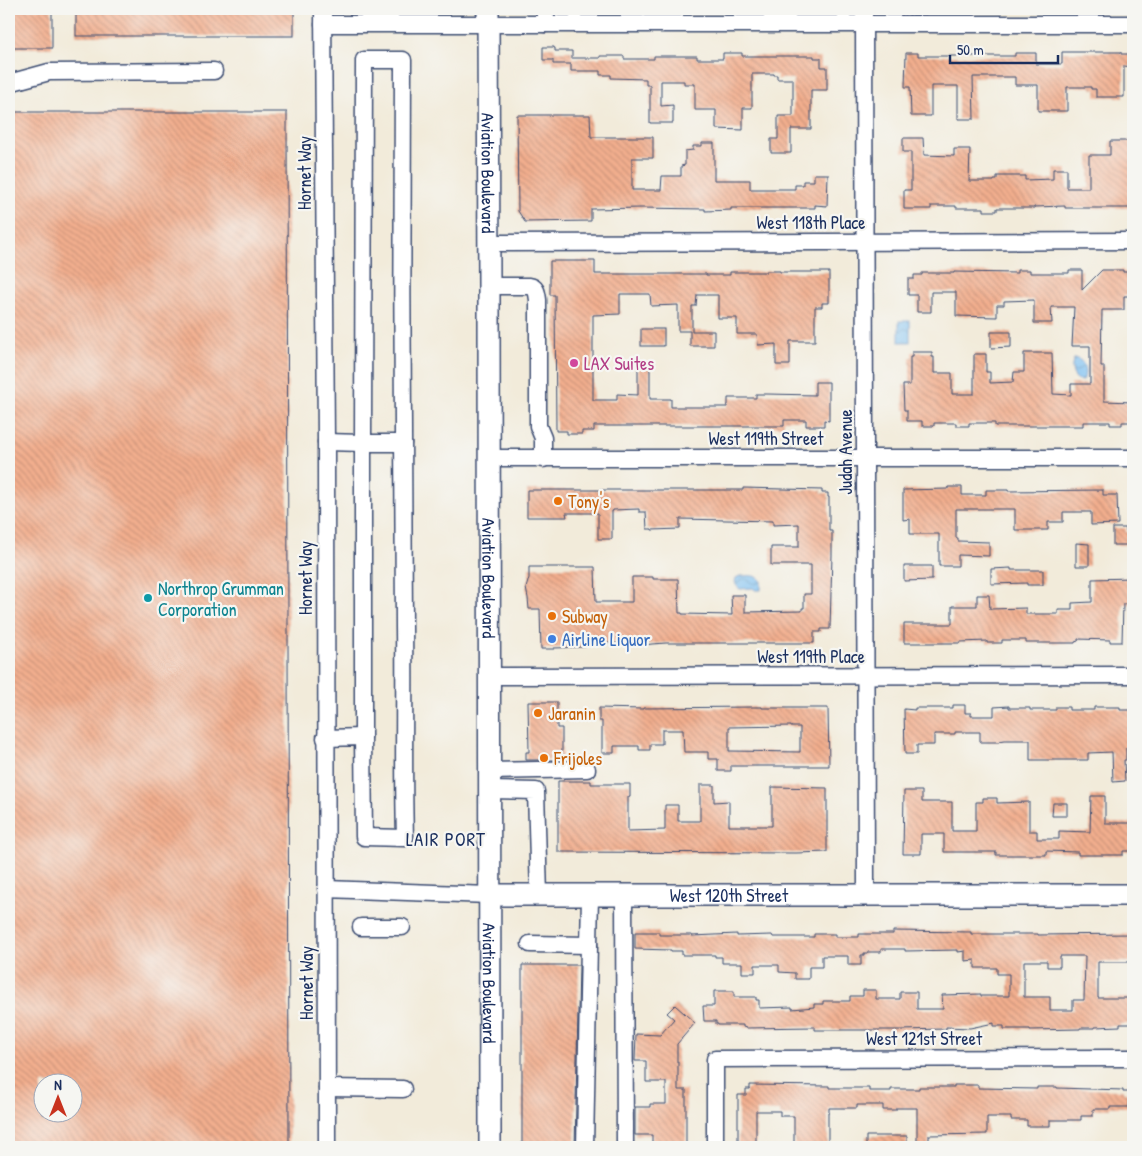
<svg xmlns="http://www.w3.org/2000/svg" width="1142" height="1156" font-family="'Patrick Hand',sans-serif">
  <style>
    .water { fill: url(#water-waves); stroke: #4b77a8 }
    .building { fill: url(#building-back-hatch); fill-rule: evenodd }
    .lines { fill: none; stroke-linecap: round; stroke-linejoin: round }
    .minor-casing { stroke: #3b4b71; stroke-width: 19 }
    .major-casing { stroke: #3b4b71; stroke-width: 24 }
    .minor { stroke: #fff; stroke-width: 16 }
    .major { stroke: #fff; stroke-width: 21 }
    .hotel-dot { fill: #d1479c; stroke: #f6f6f2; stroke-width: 2 }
    .food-dot { fill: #e8710a; stroke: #f6f6f2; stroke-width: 2 }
    .culture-dot { fill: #0f9aa8; stroke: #f6f6f2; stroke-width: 2 }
    .shop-dot { fill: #3f7fe0; stroke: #f6f6f2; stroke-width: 2 }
    .labels { text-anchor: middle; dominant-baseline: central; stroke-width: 4.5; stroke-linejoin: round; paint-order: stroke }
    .street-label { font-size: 18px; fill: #1b2f5e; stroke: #f6f6f2 }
    .hotel-label { font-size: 18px; fill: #b23c85; stroke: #f6f6f2; text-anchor: start }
    .food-label { font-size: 18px; fill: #c56008; stroke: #f6f6f2; text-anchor: start }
    .culture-label { font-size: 18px; fill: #0d838f; stroke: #f6f6f2; text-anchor: start }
    .shop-label { font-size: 18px; fill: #366cbe; stroke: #f6f6f2; text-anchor: start }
    .neighbourhood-label { font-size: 19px; letter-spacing: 1px; fill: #1b2f5e; stroke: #f6f6f2 }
  </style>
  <defs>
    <pattern id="water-waves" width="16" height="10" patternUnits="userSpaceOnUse" patternTransform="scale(1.25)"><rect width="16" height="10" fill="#7bbff2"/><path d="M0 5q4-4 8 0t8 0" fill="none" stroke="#649cc7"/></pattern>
    <pattern id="building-back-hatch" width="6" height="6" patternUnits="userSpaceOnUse" patternTransform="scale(1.25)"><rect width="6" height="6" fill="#f3af8e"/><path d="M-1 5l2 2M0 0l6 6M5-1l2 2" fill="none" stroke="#c48f77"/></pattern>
  </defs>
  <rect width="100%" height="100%" fill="#f6f6f2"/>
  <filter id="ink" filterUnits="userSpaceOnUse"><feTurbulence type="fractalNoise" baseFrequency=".02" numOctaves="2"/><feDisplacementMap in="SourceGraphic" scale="10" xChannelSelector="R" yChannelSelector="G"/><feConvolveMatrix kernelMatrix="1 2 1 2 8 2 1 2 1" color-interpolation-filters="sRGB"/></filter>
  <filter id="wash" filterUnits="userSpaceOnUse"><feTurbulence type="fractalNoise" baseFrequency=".0096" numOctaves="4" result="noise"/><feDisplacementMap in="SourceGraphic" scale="20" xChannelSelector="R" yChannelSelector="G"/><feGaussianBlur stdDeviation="1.12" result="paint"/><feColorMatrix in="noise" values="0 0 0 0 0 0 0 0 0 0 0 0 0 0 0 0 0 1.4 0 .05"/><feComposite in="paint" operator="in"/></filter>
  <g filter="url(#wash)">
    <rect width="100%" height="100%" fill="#f2ebda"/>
    <g class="water">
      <rect x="899" y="321" width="11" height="21"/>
      <path d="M1075 358C1085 360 1087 372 1083 381 1072 381 1069 365 1075 358Z"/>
      <path d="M740 576C748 576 755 574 761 580V590H755L753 588 740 589C736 586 734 583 736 578Z"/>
    </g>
    <g id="blocks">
      <g class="building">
        <rect x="9" y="9" width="43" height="39"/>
        <rect x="76" y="9" width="218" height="27"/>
        <path d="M543 47H554V48H555V51H572V58H600V56H624V59H654V56H697V59H723V53H742V56H814V58H821V67H827V90H811V129H791V153H771V139H778V116H793V79H777V75H774V74H752V108H743V130L716 129V110H695V84H684V81H661V106L673 105V123H650V85H646V79L611 78V75H600V71H571V64H553V60H543Z"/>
        <path d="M1062 52H1121V54H1133V67L1124 66V97H1096V89H1091V87H1067V111H1038V85H1015V77H973L974 119H958V86H931V116H911L910 87H905L906 53H918V56H1015V53H1036V64H1062Z"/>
        <path d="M9 112H287L289 1147H9ZM42 1084H72V1114H42Z"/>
        <path d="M517 115H590L591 137H653V158H632V190H661L662 176H681V166L685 165V151L693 150V146H702V143H714V180H750V189H795V185H803V181H814V174H828L827 206 815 205V208H731V210L705 211V209L641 208 591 209V221L525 222 518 211Z"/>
        <path d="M903 138H923L924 155 954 156V149H970L969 181H994V180H997V176H1025V180L1053 179V169H1067V188H1089V155H1110V141H1133V208H1065V206L1034 207V208H997V211H984V208H956V206H931V209H904V190H911V152H903Z"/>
        <path d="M550 261H595V274H706V275H730V272H766V271H780V272H829V303H822V307H815V341H790V365H776V344L758 345 757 334H737V318H718V295H697L696 306H692V331H714V346H690V331H678V305L651 306 650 294H620V314L593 315V400H617V394L638 395V364H650V399H671V407H727V405H728V398H756V394H767L815 395V382H829V421L824 420V426H806V420H784V426H594V431H582V434H567V431H556L555 295H550Z"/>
        <path d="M1017 270H1030V273H1069V270H1082V290L1102 270H1123V272H1133V296H1124V310H1102L1101 366H1104V401L1133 402V422H1122V425H1110V422H1083V426H995V423H969V426H956V423H934V426H922V421H907V410H904L903 385H910V357H912V352H932V357H934V373H952V394H974V354H986V372H990V383L1013 382 1014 372H1024V353H1052L1053 394 1071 395V384H1090V346H1072L1074 307H1051L1052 323H1034V300L1004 301V305H997V317L956 316V292H931V312H917V295H908V279H914V275H922V273H954V272L1017 273Z"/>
        <rect x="641" y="329" width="23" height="17"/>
        <path d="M991 332H1011V347L991 348Z"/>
        <path d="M948 487H962V495H986V490H1008V491L1103 490V495H1117L1118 524 1091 525V512H1063V522H1048V530H1015V509H956V538H958V541L989 542V556L958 555V566H939V534H910V519L903 520V490L948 489Z"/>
        <path d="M743 488 822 490V493H828V497H829V531H832V555L830 629H821V632H814V643H666L652 644 644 645 643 643H584L585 647 554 648V649H541L540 609H529L528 598 526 588 529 578V567H595L596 602H632V577H653V579H678L679 613H682V614L732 615 731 595H745V612L802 611V608H804V594H811V565H771V547H799V524L773 525V521L680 519V529L652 530V529H647L646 512H639V509L613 510V511H612V539H598V513H566L567 517H527V490H743Z"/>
        <path d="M1113 528H1126V532H1133V545H1113Z"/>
        <path d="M1076 543 1089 544V566H1076Z"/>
        <path d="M904 566H932V580L904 581Z"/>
        <path d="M1011 568V570H1043V585H1027V583L991 584V569Z"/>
        <path d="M1133 578V604H1123L1122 642H1110V640L1078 639V641L1075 642V643H1026V640H1002V643H987V641L960 642V643H904V624H952V606H977V595H989L990 609 1026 608V614H1058V610H1072V603L1092 602V579Z"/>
        <path d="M528 702H557V728H562V760H526V752H529Z"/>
        <path d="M953 705H965V713H971V716H994V707L1009 706V708H1030V710H1056V707H1069V710H1094V707H1120V710H1133V748H1126V760H1124L1125 781 1113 782 1112 752 1088 753V760H1030V740H1005L999 741V742H980V732H955V734H934V745H917V754H905L904 709 915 710V708H953Z"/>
        <path d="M753 707H762V708H828L829 766H731V771H718V759H708V752H684L683 730H662V744H650V750H639V746H614V753H602V721H599V708L643 709V708ZM791 726V727H800V752L729 751V727Z"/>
        <path d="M558 781H591V784H630V797H628V831L665 830V805H678V821H700V785H714V802L729 801V826H772V787L827 788V852L796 853 558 852Z"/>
        <path d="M904 791H922V802H952V831H976V802H983V798H997V803L1029 802V831H1037V839H1059V831L1090 832 1091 796H1105V823H1133V851H1123V855H1078V852L1046 851V855H996V852H944V834H921V854H903Z"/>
        <path d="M1053 803H1067V816H1052Z"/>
        <path d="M893 931 971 932V934H1038V935L1131 934V962H1098V998H1131L1132 1024H1120V1026L1095 1027V1028H1080V1029L1030 1030V1029H1004V1026H994V1023L970 1028 946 1027V1029L901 1030H815V1027L746 1028 743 1027V1025H718V1024H716V1021H704L703 1006H714V991H734V997H756V1000H759V1008L792 1007V1009L814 1007V1004H823V1001H850V996H863V990H876V999H900V992H917V1009H943L942 995 981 994V996H1009V974H997V968H975V960L965 961V951L958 952V950L905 951V949H881V952H867V953H864V955H861V965H848V956H822V967H809V979H795V973L779 972V965H755V973H742V963H722V957H715V955H682V951H671V950L635 949V932H659V935H692V936L737 934V936L772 935 773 937H814V934H835V937H859V934H893ZM1060 956H1085L1084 1000H1073V1010H1050V997H1024V961H1047V967H1060Z"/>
        <path d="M522 965H579L575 1147H522Z"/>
        <path d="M675 1005 695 1023 677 1044V1062H678V1090H686V1147H652V1135H635V1107H650V1104H666V1082H646V1061H635L636 1034 660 1035 674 1019 667 1013Z"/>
        <path d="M750 1085 829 1086V1088H869V1091H891V1089H919V1087H954V1085H978V1088L1037 1089V1087H1057V1088L1123 1090V1092H1129V1107H1110V1109H1093V1116H1081V1120H1050V1126H1027V1120H1011V1117H987V1134L929 1135V1147H917V1108H896V1110H883V1105H857V1108H829V1113H828V1147H794V1116H780V1111H756V1147H738V1095H746V1089H750Z"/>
        <path d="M866 1136H907V1146L866 1147Z"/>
      </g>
    </g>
  </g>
  <g filter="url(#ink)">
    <use href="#blocks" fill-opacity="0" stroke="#3b4b71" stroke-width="1"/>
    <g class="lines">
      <defs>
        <g id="minor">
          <path d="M323 9 326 442 327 1147"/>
          <path d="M545 9V24"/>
          <path d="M864 9 866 895"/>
          <path d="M323 24H1133"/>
          <path d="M9 83 49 72 214 71"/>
          <path d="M489 243 1133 241"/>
          <path d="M489 286H529C537 287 537 293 538 300V426L543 438V459"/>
          <path d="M489 458H1133"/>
          <path d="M489 676 1133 675"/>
          <path d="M363 737V443H403"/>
          <path d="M325 738 363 737 364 837 405 838C403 767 405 697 404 627 402 438 402 249 403 60H364L363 443 326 442"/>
          <path d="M489 771 587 769"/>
          <path d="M489 790 536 791 539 896"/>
          <path d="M326 889 489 895"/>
          <path d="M624 895 625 1147"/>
          <path d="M361 927H402"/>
          <path d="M530 944 589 945"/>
          <path d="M327 1088 403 1089"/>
          <path d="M585 1147 590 895"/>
          <path d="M715 1147V1059L1133 1058"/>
        </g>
        <g id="major">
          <path id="s1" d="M488 9 489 286 490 1147"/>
          <path id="s2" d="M489 895H1133"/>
        </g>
      </defs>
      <use href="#minor" class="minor-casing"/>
      <use href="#major" class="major-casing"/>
      <use href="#minor" class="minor"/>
      <use href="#major" class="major"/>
    </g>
  </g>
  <circle class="hotel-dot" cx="574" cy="363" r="5"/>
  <g class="food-dot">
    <circle cx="558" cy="501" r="5"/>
    <circle cx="552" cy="616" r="5"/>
    <circle cx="538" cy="713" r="5"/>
    <circle cx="544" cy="758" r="5"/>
  </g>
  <circle class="culture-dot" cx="148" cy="598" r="5"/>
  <circle class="shop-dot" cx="552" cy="639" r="5"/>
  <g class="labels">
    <g class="street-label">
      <text transform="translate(304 173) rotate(-90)">Hornet Way</text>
      <text stroke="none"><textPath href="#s1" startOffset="164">Aviation Boulevard</textPath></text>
      <text x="811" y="222">West 118th Place</text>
      <text x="766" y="438">West 119th Street</text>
      <text transform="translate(845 452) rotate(-90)">Judah Avenue</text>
      <text transform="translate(305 578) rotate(-90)">Hornet Way</text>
      <text stroke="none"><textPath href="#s1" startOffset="569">Aviation Boulevard</textPath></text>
      <text x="811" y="656">West 119th Place</text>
      <text stroke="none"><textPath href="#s2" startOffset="240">West 120th Street</textPath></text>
      <text transform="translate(306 983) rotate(-90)">Hornet Way</text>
      <text stroke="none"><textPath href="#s1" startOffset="974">Aviation Boulevard</textPath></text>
      <text x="924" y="1038">West 121st Street</text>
    </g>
    <g class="hotel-label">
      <text x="584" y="363">LAX Suites</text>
    </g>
    <g class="food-label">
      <text x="568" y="501">Tony's</text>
      <text x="562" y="616">Subway</text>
      <text x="548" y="713">Jaranin</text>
      <text x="554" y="758">Frijoles</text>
    </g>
    <g class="culture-label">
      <text x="158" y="588">Northrop Grumman<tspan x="158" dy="21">Corporation</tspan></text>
    </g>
    <g class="shop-label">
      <text x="562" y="639">Airline Liquor</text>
    </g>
    <g class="neighbourhood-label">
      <text x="446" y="839">LAIR PORT</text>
    </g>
  </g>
  <rect width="1142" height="1156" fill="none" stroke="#f6f6f2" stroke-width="30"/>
  <g transform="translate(58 1098)"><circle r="24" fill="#f6f6f2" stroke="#9ea6b7"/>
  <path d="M0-4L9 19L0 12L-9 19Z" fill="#c8321e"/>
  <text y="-8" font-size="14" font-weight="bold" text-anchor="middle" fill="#1b2f5e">N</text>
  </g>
  <path d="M950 55v8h108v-8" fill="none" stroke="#1b2f5e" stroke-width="2.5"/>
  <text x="957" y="55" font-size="15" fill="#1b2f5e" stroke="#f6f6f2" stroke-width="4" paint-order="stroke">50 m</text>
</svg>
